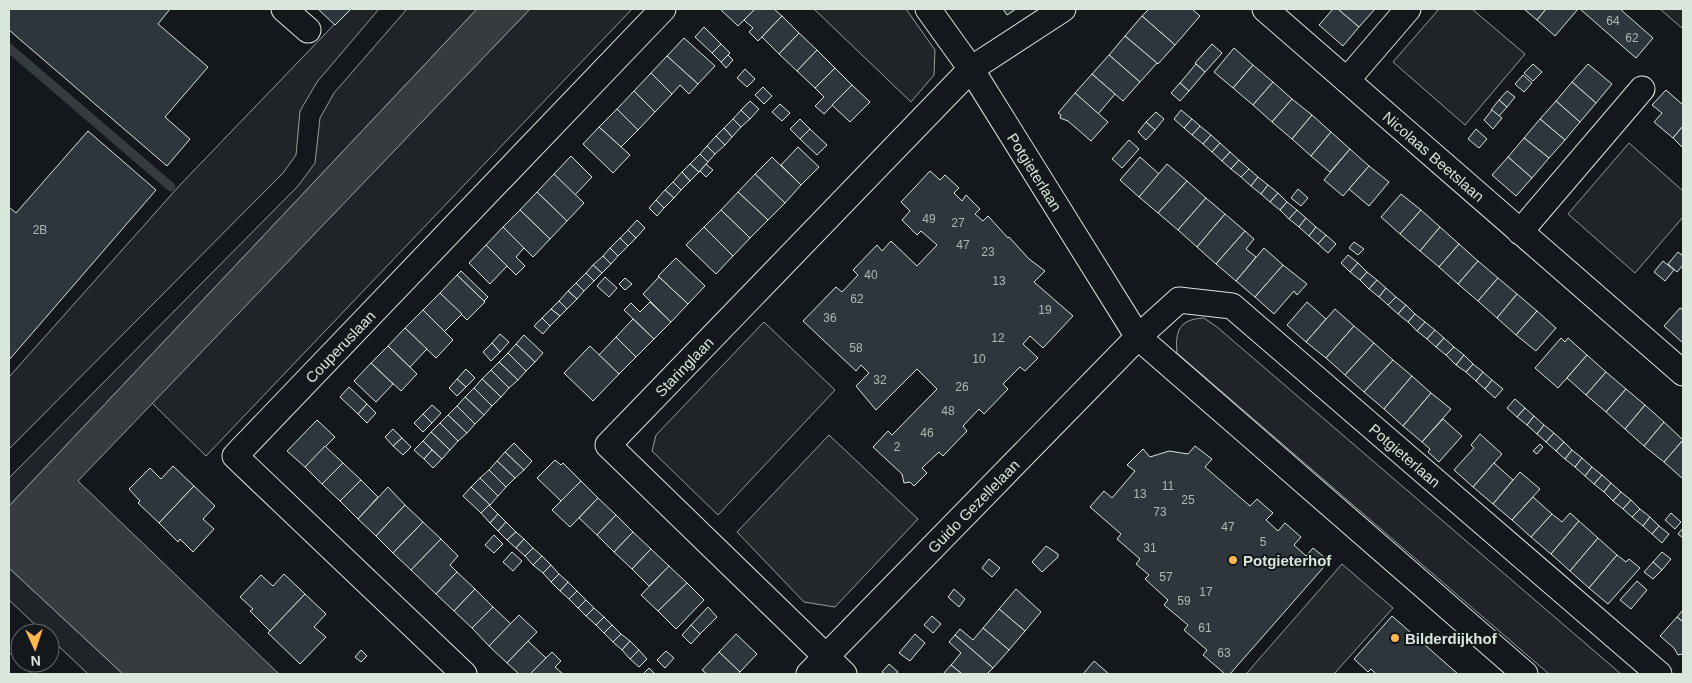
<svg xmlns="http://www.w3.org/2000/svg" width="1692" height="683" font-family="Arial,sans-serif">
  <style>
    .green { fill: #202428; stroke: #939e99 }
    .parking { fill: #24282b; stroke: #939e99 }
    .water { fill: #363b3e; stroke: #939e99 }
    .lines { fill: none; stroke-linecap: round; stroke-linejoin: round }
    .stream { stroke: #363b3e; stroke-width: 9 }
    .building { fill: #2c363c; stroke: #d8e6dc }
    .street-casing { stroke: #d8e6dc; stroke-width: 27 }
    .secondary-casing { stroke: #d8e6dc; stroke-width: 29 }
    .street { stroke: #14181c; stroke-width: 25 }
    .secondary { stroke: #14181c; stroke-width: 28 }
    .poi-dot { fill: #ffb74d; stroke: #14181c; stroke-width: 2 }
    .labels { text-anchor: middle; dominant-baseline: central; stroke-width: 4; stroke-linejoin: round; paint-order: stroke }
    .number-label { font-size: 12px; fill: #adbab4 }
    .street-label { font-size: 15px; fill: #d8e6dc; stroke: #14181c }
    .poi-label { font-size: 15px; font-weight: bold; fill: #d8e6dc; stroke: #14181c; text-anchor: start }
  </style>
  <rect width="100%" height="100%" fill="#14181c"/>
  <g class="green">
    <path d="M349 9H379L317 82 300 111 296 155 283 173 9 449V377L180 185Z"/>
    <path d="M407 9H477L9 506V478L298 186 315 163 320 118 334 93Z"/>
    <path d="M530 9H632L206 456 152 403Z"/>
    <path d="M814 9H906L935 50 934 75 911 102Z"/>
    <path d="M1439 9H1472L1525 54 1465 125 1393 62Z"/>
    <path d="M1660 9H1683V29Z"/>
    <path d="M1629 143 1683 191V217L1635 273 1568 214Z"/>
    <path d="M1204 318 1217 327 1621 674H1549L1177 353C1175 331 1179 319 1204 318Z"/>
    <path d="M764 322 835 390 718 515 652 451 656 435Z"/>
    <path d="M9 568 123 674H88L50 638V633H44L9 600Z"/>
  </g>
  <g class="parking">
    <path d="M829 435 918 519 835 607 804 602 737 532Z"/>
    <path d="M1342 564 1393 608 1334 674H1246Z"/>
  </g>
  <path class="water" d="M477 9H530L78 481 279 674H123L9 568V506Z"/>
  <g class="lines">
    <path class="stream" d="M9 48 171 187"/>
  </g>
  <g class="building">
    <path d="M9 9H170L158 24 208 67 165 117 190 139 167 166 9 30Z"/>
    <path d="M318 9H351L335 25Z"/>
    <path d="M720 9H755L738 26Z"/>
    <path d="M755 9H774L782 16 758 41 749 32 753 28 744 20Z"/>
    <path d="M1003 9H1016L1007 15Z"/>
    <path d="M1149 9H1192L1200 16 1175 45 1142 16Z"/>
    <path d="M1333 9H1338L1359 27 1343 46 1319 25Z"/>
    <path d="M1338 9H1375L1359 27Z"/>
    <path d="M1524 9H1546L1537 20Z"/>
    <path d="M1546 9H1578L1555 36 1537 20Z"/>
    <path d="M1580 9H1620L1653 38 1636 58Z"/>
    <path d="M782 16 799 33 779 54 762 37Z"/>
    <path d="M1142 16 1175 45 1158 64 1125 36Z"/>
    <path d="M704 27 721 44 712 53 695 37Z"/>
    <path d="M799 33 817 50 797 71 779 54Z"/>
    <path d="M1125 36 1157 63 1140 82 1109 55Z"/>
    <path d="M684 38 715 66 698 84 667 56Z"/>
    <path d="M721 44 730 53 721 62 712 53Z"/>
    <path d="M1212 44 1222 53 1205 72 1195 63Z"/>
    <path d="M1234 48 1253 65 1233 88 1214 72Z"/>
    <path d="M817 50 835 68 815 88 797 71Z"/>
    <path d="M728 55 733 60 726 68 721 62Z"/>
    <path d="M1109 55 1140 82 1123 101 1092 74Z"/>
    <path d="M667 56 698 84 689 94 680 85 672 94 651 73Z"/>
    <path d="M1196 64 1205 72 1189 91 1180 83Z"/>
    <path d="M1533 64 1542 72 1533 81 1524 73Z"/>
    <path d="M1588 64 1612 84 1596 103 1572 82Z"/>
    <path d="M1253 65 1273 82 1253 105 1233 88Z"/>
    <path d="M835 68 852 85 824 114 815 106 824 97 815 88Z"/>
    <path d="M745 69 755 79 747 87 737 78Z"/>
    <path d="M651 73 672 94 655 112 634 91Z"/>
    <path d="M1092 74 1115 94 1098 114 1075 93Z"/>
    <path d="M1523 75 1532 83 1524 92 1515 84Z"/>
    <path d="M1273 82 1292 99 1272 122 1253 105Z"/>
    <path d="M1572 82 1596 103 1580 122 1556 101Z"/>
    <path d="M1180 83 1189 91 1180 101 1171 93Z"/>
    <path d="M852 85 870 102 850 122 832 105Z"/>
    <path d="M763 87 772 96 764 104 755 95Z"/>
    <path d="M1666 90 1683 105V126L1673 138 1654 122 1662 113 1652 105Z"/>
    <path d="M634 91 655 112 638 130 617 109Z"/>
    <path d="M1507 91 1515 97 1507 107 1499 100Z"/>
    <path d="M1075 93 1108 122 1091 141 1068 121 1060 118 1061 115 1058 113Z"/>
    <path d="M1292 99 1312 115 1292 139 1272 122Z"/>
    <path d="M1499 100 1507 107 1499 116 1491 110Z"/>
    <path d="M750 101 759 109 750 119 741 110Z"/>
    <path d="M1556 101 1580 122 1565 140 1540 119Z"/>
    <path d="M780 104 790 113 782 121 772 112Z"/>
    <path d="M617 109 638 130 621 147 599 127Z"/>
    <path d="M741 110 750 119 741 127 733 119Z"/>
    <path d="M1181 110 1192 119 1184 128 1174 119Z"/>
    <path d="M1492 110 1502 118 1493 129 1484 120Z"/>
    <path d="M1156 112 1164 119 1155 130 1146 122Z"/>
    <path d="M1312 115 1331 132 1311 156 1292 139Z"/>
    <path d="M733 119 741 127 732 137 724 128Z"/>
    <path d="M800 119 810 129 800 139 790 129Z"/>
    <path d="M1192 119 1200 126 1192 135 1184 128Z"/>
    <path d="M1540 119 1565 140 1549 158 1524 138Z"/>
    <path d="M1146 122 1155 130 1146 140 1138 132Z"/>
    <path d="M1200 126 1211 135 1203 144 1192 135Z"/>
    <path d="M1683 126V148L1673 138Z"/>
    <path d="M599 127 630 155 613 173 583 144Z"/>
    <path d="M724 128 732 137 725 145 716 136Z"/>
    <path d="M810 129 827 145 817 155 800 139Z"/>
    <path d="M1476 129 1487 139 1479 148 1468 139Z"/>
    <path d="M88 131 156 190 9 360V207L16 213Z"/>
    <path d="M1331 132 1350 149 1330 172 1311 156Z"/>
    <path d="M1211 135 1220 143 1212 152 1203 144Z"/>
    <path d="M716 136 725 145 715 154 707 146Z"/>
    <path d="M1524 138 1549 158 1532 178 1508 157Z"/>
    <path d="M1129 140 1139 149 1122 168 1112 159Z"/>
    <path d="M1220 143 1230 152 1222 161 1212 152Z"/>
    <path d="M707 146 715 154 708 162 700 154Z"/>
    <path d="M798 147 819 167 801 185 781 165Z"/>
    <path d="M1350 149 1369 166 1343 196 1324 180Z"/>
    <path d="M1230 152 1239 160 1231 169 1222 161Z"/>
    <path d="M700 154 708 162 699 172 690 164Z"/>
    <path d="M571 156 592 177 575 195 554 174Z"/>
    <path d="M772 157 801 185 785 203 755 174Z"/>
    <path d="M1140 157 1159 174 1139 197 1120 180Z"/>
    <path d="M1508 157 1532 178 1516 196 1492 175Z"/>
    <path d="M1239 160 1249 169 1241 177 1231 169Z"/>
    <path d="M690 164 699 172 690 181 682 172Z"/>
    <path d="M706 164 713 170 706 177 700 171Z"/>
    <path d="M1167 164 1187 181 1158 213 1139 197Z"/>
    <path d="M1369 166 1389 182 1369 206 1349 189Z"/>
    <path d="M1249 169 1258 177 1251 186 1241 177Z"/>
    <path d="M930 171 940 180 945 175 959 188 954 193 962 201 966 195 980 209 975 214 983 221 988 216 1008 238 1009 237 1029 259 1045 271 1034 282 1073 316 1043 348 1030 336 1023 344 1038 358 1025 371 1020 367 1003 384 1008 389 984 414 979 409 963 426 967 431 943 456 939 452 922 468 927 473 914 486 910 482 904 483 902 474 873 447 888 431 892 435 937 389 917 369 876 410 856 386 869 373 861 365 856 371 803 321 836 287 842 292 858 275 853 270 877 245 882 251 891 241 917 266 937 245 921 231 917 235 902 220 910 211 901 202Z"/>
    <path d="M682 172 690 181 681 190 673 182Z"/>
    <path d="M554 174 584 203 567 221 537 192Z"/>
    <path d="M755 174 785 203 768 220 738 192Z"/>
    <path d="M1258 177 1268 185 1261 194 1251 186Z"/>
    <path d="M1187 181 1206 198 1178 230 1158 213Z"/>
    <path d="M673 182 681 190 674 198 665 190Z"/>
    <path d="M1268 185 1278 193 1270 202 1261 194Z"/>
    <path d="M1298 189 1308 198 1301 206 1291 198Z"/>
    <path d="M665 190 674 198 664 208 656 200Z"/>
    <path d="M537 192 567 221 550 239 520 210Z"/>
    <path d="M738 192 768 220 750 238 721 210Z"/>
    <path d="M1278 193 1287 202 1280 210 1270 202Z"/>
    <path d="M1401 194 1421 210 1400 234 1381 217Z"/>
    <path d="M1206 198 1225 214 1197 247 1178 230Z"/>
    <path d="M656 200 664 208 657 216 649 208Z"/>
    <path d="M1287 202 1297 210 1289 219 1280 210Z"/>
    <path d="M520 210 550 239 533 257 503 227Z"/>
    <path d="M721 210 750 238 733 256 704 227Z"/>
    <path d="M1297 210 1306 218 1299 227 1289 219Z"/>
    <path d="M1421 210 1440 227 1420 251 1400 234Z"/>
    <path d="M1225 214 1245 231 1216 264 1197 247Z"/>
    <path d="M1306 218 1316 227 1309 236 1299 227Z"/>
    <path d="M637 220 645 228 636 238 628 230Z"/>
    <path d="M503 227 524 248 516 257 525 266 516 275 486 245Z"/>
    <path d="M704 227 733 256 716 274 686 245Z"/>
    <path d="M1316 227 1326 235 1318 244 1309 236Z"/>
    <path d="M1440 227 1459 244 1439 267 1420 251Z"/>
    <path d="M628 230 636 238 628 246 620 238Z"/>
    <path d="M1245 231 1254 239 1246 249 1256 257 1236 281 1216 264Z"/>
    <path d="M1326 235 1336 244 1328 253 1318 244Z"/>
    <path d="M620 238 628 246 618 256 610 248Z"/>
    <path d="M1354 242 1364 249 1358 255 1349 248Z"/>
    <path d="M1459 244 1478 261 1458 284 1439 267Z"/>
    <path d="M486 245 507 266 490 284 469 263Z"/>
    <path d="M610 248 618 256 611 264 603 256Z"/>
    <path d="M1264 248 1283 265 1255 297 1236 281Z"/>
    <path d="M1678 252 1683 256V265L1677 272 1668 264Z"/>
    <path d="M1348 255 1358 263 1350 272 1341 263Z"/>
    <path d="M603 256 611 264 602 273 593 265Z"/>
    <path d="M676 258 705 286 688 304 658 276Z"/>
    <path d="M1478 261 1498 278 1478 301 1458 284Z"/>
    <path d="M1663 261 1674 270 1665 281 1654 272Z"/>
    <path d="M1358 263 1367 272 1360 280 1350 272Z"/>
    <path d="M593 265 602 273 594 281 586 273Z"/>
    <path d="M1283 265 1307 284 1297 295 1294 291 1274 314 1255 297Z"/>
    <path d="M461 271 488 297 484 301 457 275Z"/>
    <path d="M1367 272 1377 280 1369 289 1360 280Z"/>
    <path d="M586 273 594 281 584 291 576 283Z"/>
    <path d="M457 275 485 302 467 320 440 293Z"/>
    <path d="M605 277 617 288 609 297 597 286Z"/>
    <path d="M659 277 688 304 671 322 643 294Z"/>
    <path d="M625 278 632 284 625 290 619 284Z"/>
    <path d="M1498 278 1517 294 1497 318 1478 301Z"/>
    <path d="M1377 280 1386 288 1379 297 1369 289Z"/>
    <path d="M576 283 584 291 577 299 568 291Z"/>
    <path d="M1386 288 1396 297 1388 305 1379 297Z"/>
    <path d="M568 291 577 299 567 309 559 301Z"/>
    <path d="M440 293 462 314 444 332 423 310Z"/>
    <path d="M1517 294 1537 311 1516 335 1497 318Z"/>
    <path d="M1396 297 1406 305 1398 314 1388 305Z"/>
    <path d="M559 301 567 309 560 316 551 309Z"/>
    <path d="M650 302 671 322 654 339 624 310 631 303 640 312Z"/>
    <path d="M1307 302 1326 319 1306 342 1287 325Z"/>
    <path d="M1406 305 1415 314 1408 322 1398 314Z"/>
    <path d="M1680 308 1683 310V343L1664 326Z"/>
    <path d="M551 309 560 316 550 326 542 318Z"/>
    <path d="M1335 309 1354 326 1326 358 1306 342Z"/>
    <path d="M423 310 453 340 436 358 405 328Z"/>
    <path d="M1537 311 1556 328 1536 351 1516 335Z"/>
    <path d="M1415 314 1425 322 1417 331 1408 322Z"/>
    <path d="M542 318 550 326 543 334 534 326Z"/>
    <path d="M633 319 654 339 636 357 616 337Z"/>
    <path d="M1425 322 1435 330 1427 339 1417 331Z"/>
    <path d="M1354 326 1374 343 1345 375 1326 358Z"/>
    <path d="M405 328 427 349 410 367 388 346Z"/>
    <path d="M1435 330 1444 338 1436 347 1427 339Z"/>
    <path d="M500 334 509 342 500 352 492 343Z"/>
    <path d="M524 335 543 353 535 362 516 344Z"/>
    <path d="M616 337 636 357 619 374 599 355Z"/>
    <path d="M1444 338 1454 347 1446 355 1436 347Z"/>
    <path d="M1561 338 1565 342 1568 338 1587 355 1558 388 1535 368Z"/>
    <path d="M492 343 500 352 491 361 483 352Z"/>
    <path d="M1374 343 1393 360 1364 392 1345 375Z"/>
    <path d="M516 344 535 362 526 371 508 353Z"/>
    <path d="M388 346 417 374 401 391 371 363Z"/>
    <path d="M590 346 619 374 593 401 564 373Z"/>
    <path d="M1454 347 1464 355 1456 365 1446 355Z"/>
    <path d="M508 353 526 371 518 380 499 362Z"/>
    <path d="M1464 355 1473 364 1466 372 1456 365Z"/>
    <path d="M1587 355 1606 372 1586 395 1567 378Z"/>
    <path d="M1393 360 1412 376 1384 409 1364 392Z"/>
    <path d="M499 362 518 380 509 388 491 370Z"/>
    <path d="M371 363 393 384 376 402 354 381Z"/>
    <path d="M1473 364 1483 372 1476 381 1466 372Z"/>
    <path d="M466 369 475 378 466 387 457 379Z"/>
    <path d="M491 370 509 388 501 397 482 379Z"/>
    <path d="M1483 372 1492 380 1485 389 1476 381Z"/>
    <path d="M1606 372 1626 389 1606 412 1586 395Z"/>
    <path d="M1412 376 1431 393 1403 426 1384 409Z"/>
    <path d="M457 379 466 387 457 396 449 388Z"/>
    <path d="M482 379 501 397 492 406 474 388Z"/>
    <path d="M1492 380 1503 389 1495 398 1485 389Z"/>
    <path d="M349 387 367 404 358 414 340 397Z"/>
    <path d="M474 388 492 406 484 415 465 397Z"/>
    <path d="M1626 389 1645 405 1625 429 1606 412Z"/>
    <path d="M1431 393 1451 409 1422 442 1403 426Z"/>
    <path d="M465 397 484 415 475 424 457 406Z"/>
    <path d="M1515 399 1525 408 1517 417 1507 408Z"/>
    <path d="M367 404 376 413 367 423 358 414Z"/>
    <path d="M432 405 441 413 432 423 423 414Z"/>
    <path d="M1645 405 1664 422 1644 446 1625 429Z"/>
    <path d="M457 406 475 424 467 433 448 415Z"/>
    <path d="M1525 408 1534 416 1527 425 1517 417Z"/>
    <path d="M423 414 432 423 423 432 414 423Z"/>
    <path d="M448 415 467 433 458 441 440 423Z"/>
    <path d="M1534 416 1544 425 1537 434 1527 425Z"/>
    <path d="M1443 419 1462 436 1439 462 1428 452 1430 449 1422 442Z"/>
    <path d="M317 420 335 437 305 467 287 451Z"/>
    <path d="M1664 422 1683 440 1664 462 1644 446Z"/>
    <path d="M440 423 458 441 450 450 431 432Z"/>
    <path d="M1544 425 1554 433 1546 442 1537 434Z"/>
    <path d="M393 429 402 438 393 446 385 437Z"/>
    <path d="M431 432 450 450 442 459 423 441Z"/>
    <path d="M1554 433 1564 442 1556 451 1546 442Z"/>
    <path d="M1480 434 1502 454 1473 487 1454 470 1474 448 1471 445Z"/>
    <path d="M402 438 411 447 403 455 393 446Z"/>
    <path d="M1683 440V479L1664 462Z"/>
    <path d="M423 441 432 450 424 459 414 450Z"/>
    <path d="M1564 442 1572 450 1565 459 1556 451Z"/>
    <path d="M514 443 532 461 524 470 505 452Z"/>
    <path d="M1540 444 1543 447 1537 454 1533 451Z"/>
    <path d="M325 446 343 463 322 484 305 467Z"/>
    <path d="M1195 446 1212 459 1205 467 1250 506 1257 499 1273 513 1266 520 1278 531 1285 523 1301 537 1294 545 1306 556 1313 548 1329 561 1230 674H1225L1203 655 1207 650 1184 630 1188 625 1164 605 1168 600 1145 579 1149 575 1136 564 1140 559 1117 539 1121 534 1090 507 1104 491 1112 498 1135 471 1127 465 1143 449 1150 457 1169 451 1188 454Z"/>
    <path d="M432 450 442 459 433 468 424 459Z"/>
    <path d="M1572 450 1582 458 1575 467 1565 459Z"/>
    <path d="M505 452 524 470 515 478 497 461Z"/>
    <path d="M1582 458 1592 467 1585 476 1575 467Z"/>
    <path d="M555 460 561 465 563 463 581 481 561 501 537 478Z"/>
    <path d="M497 461 515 478 506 487 489 470Z"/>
    <path d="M343 463 361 480 340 501 322 484Z"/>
    <path d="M1494 463 1513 480 1493 504 1473 487Z"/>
    <path d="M173 466 194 486 159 523 138 503 140 501 129 489 150 468 161 479Z"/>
    <path d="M1592 467 1602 475 1594 484 1585 476Z"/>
    <path d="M489 470 506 487 498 496 480 478Z"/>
    <path d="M1520 472 1540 489 1512 520 1493 504Z"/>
    <path d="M1602 475 1611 483 1604 492 1594 484Z"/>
    <path d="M480 478 498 496 490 505 471 487Z"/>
    <path d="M361 480 378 497 358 519 340 501Z"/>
    <path d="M581 481 598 498 570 527 552 510Z"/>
    <path d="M1611 483 1621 492 1613 501 1604 492Z"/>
    <path d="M194 486 215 506 203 519 214 529 193 552 180 539 178 542 159 523Z"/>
    <path d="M388 487 405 505 376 536 358 519Z"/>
    <path d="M471 487 490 505 481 513 463 496Z"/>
    <path d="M1621 492 1631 500 1623 509 1613 501Z"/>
    <path d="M1533 497 1552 514 1531 537 1512 520Z"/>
    <path d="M598 498 616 515 597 535 579 518Z"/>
    <path d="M1631 500 1640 509 1632 517 1623 509Z"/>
    <path d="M405 505 423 522 393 553 376 536Z"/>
    <path d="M489 505 498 514 490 523 481 513Z"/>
    <path d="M1640 509 1650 517 1643 526 1632 517Z"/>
    <path d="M1570 513 1579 521 1551 554 1531 537 1552 514 1562 522Z"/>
    <path d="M1671 513 1681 522 1675 529 1665 520Z"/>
    <path d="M498 514 506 522 498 531 490 523Z"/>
    <path d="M616 515 633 532 614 552 597 535Z"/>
    <path d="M1650 517 1659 526 1652 534 1643 526Z"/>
    <path d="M1579 521 1598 538 1570 571 1551 554Z"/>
    <path d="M423 522 441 539 411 570 393 553Z"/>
    <path d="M506 522 516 532 507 540 498 531Z"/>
    <path d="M1659 526 1669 534 1662 543 1652 534Z"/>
    <path d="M1683 528V538L1678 534Z"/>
    <path d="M516 532 524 539 516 548 507 540Z"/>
    <path d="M633 532 651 549 632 569 614 552Z"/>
    <path d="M494 535 503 544 494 553 485 545Z"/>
    <path d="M1598 538 1617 555 1589 588 1570 571Z"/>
    <path d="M441 539 458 556 450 565 457 572 436 594 411 570Z"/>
    <path d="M524 539 533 548 525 556 516 548Z"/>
    <path d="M1046 546 1058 554V557L1042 572 1032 562Z"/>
    <path d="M533 548 542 556 533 565 525 556Z"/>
    <path d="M651 549 669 566 649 586 632 569Z"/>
    <path d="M512 552 522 561 513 571 503 562Z"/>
    <path d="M1662 552 1671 559 1662 570 1653 562Z"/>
    <path d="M1617 555 1626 562 1629 559 1640 568 1608 604 1589 588Z"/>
    <path d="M542 556 551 565 543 573 533 565Z"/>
    <path d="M989 559 1000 568 992 577 982 568Z"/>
    <path d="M1653 562 1662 570 1653 579 1644 572Z"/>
    <path d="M551 565 559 574 551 582 543 573Z"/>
    <path d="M669 566 687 583 658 611 641 595Z"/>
    <path d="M457 572 475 589 454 611 436 594Z"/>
    <path d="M284 574 305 594 270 631 250 611 253 609 240 597 261 575 273 586Z"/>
    <path d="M559 574 568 582 560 591 551 582Z"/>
    <path d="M1637 581 1647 590 1631 609 1620 600Z"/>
    <path d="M568 582 577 591 569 599 560 591Z"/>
    <path d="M687 583 704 600 676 629 658 611Z"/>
    <path d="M475 589 493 607 472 628 454 611Z"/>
    <path d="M954 589 965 599 959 607 948 597Z"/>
    <path d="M1016 589 1041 612 1025 631 999 609Z"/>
    <path d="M577 591 586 600 578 608 569 599Z"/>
    <path d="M305 594 326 614 314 627 326 637 300 664 268 633Z"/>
    <path d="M586 600 594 608 586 616 578 608Z"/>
    <path d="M493 607 511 624 489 646 472 628Z"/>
    <path d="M708 607 717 617 700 634 691 625Z"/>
    <path d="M594 608 604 617 596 625 586 616Z"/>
    <path d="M999 609 1025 631 1009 650 983 628Z"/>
    <path d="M1683 610V622L1677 617Z"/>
    <path d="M519 615 537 632 507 663 489 646Z"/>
    <path d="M932 616 941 624 933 633 924 625Z"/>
    <path d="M1392 616 1458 674H1376L1371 669 1368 672 1354 659Z"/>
    <path d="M604 617 612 625 604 633 596 625Z"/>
    <path d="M1677 617 1683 622V656L1681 654 1678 655 1674 648 1660 636Z"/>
    <path d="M612 625 621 634 613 642 604 633Z"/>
    <path d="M691 625 700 634 691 644 682 635Z"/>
    <path d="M983 628 1009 650 993 668 955 635 960 629 973 640Z"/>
    <path d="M621 634 630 641 622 650 613 642Z"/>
    <path d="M736 634 757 654 740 672 719 652Z"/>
    <path d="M915 634 925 643 910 661 899 653Z"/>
    <path d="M955 635 993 668 987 674H962L951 665 961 653 949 642Z"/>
    <path d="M528 641 546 658 530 674H519L507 663Z"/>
    <path d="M630 641 639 650 630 659 622 650Z"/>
    <path d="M361 650 367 656 361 662 355 657Z"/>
    <path d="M639 650 647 659 639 667 630 659Z"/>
    <path d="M666 651 674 658 665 668 657 660Z"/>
    <path d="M552 652 561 661 555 667 563 674H530Z"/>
    <path d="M719 652 740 672 738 674H707L702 670Z"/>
    <path d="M1094 661 1109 674H1083Z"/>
    <path d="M889 664 898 672 895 674H885L882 672Z"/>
    <path d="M951 665 962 674H943Z"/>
    <path d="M649 668 655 674H643Z"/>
  </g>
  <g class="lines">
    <defs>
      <g id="street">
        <path d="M284 9 308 30"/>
        <path id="s1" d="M928 9 971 69 1138 337 1525 674"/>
        <path id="s2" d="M1265 9 1683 373"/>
        <path d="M1347 80 1408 9"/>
        <path d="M1520 232 1642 89"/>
        <path id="s3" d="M464 674 235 456 663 9"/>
        <path id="s4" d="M809 674 1138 337 1179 300 1232 306 1659 674"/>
        <path id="s5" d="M844 674 608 445 971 69 1063 9"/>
      </g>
      <path id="secondary" d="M9 668 16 674"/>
    </defs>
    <use href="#street" class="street-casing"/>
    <use href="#secondary" class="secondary-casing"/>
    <use href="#street" class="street"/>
    <use href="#secondary" class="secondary"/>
  </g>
  <g class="poi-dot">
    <circle cx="1233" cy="560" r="5"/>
    <circle cx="1395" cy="638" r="5"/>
  </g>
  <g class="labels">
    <g class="number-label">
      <text x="1613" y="21">64</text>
      <text x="1632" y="38">62</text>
      <text x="929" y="219">49</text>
      <text x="958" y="223">27</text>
      <text x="40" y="230">2B</text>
      <text x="963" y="245">47</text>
      <text x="988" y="252">23</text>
      <text x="871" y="275">40</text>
      <text x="999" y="281">13</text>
      <text x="857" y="299">62</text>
      <text x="1045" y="310">19</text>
      <text x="830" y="318">36</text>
      <text x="998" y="338">12</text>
      <text x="856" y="348">58</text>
      <text x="979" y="359">10</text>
      <text x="880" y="380">32</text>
      <text x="962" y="387">26</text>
      <text x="948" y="411">48</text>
      <text x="927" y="433">46</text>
      <text x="897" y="447">2</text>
      <text x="1168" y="486">11</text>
      <text x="1140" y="494">13</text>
      <text x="1188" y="500">25</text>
      <text x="1160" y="512">73</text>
      <text x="1228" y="527">47</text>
      <text x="1263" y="542">5</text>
      <text x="1150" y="548">31</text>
      <text x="1166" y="577">57</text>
      <text x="1206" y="592">17</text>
      <text x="1184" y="601">59</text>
      <text x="1205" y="628">61</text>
      <text x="1224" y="653">63</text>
    </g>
    <g class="street-label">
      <text stroke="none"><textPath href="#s2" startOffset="224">Nicolaas Beetslaan</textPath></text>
      <text stroke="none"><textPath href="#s1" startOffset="195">Potgieterlaan</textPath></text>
      <text stroke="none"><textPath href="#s3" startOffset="468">Couperuslaan</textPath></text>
      <text stroke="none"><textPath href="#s5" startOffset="438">Staringlaan</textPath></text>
      <text stroke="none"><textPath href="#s4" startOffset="808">Potgieterlaan</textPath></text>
      <text stroke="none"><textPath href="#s4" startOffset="235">Guido Gezellelaan</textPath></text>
    </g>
    <g class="poi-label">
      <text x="1243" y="560">Potgieterhof</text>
      <text x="1405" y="638">Bilderdijkhof</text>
    </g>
  </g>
  <rect width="1692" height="683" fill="none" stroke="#d8e6dc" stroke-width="20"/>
  <g transform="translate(35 648) rotate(177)"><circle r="24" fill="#14181c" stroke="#626a69"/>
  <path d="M0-4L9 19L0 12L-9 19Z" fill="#ffb74d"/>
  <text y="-8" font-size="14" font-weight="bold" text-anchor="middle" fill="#d8e6dc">N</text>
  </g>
</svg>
